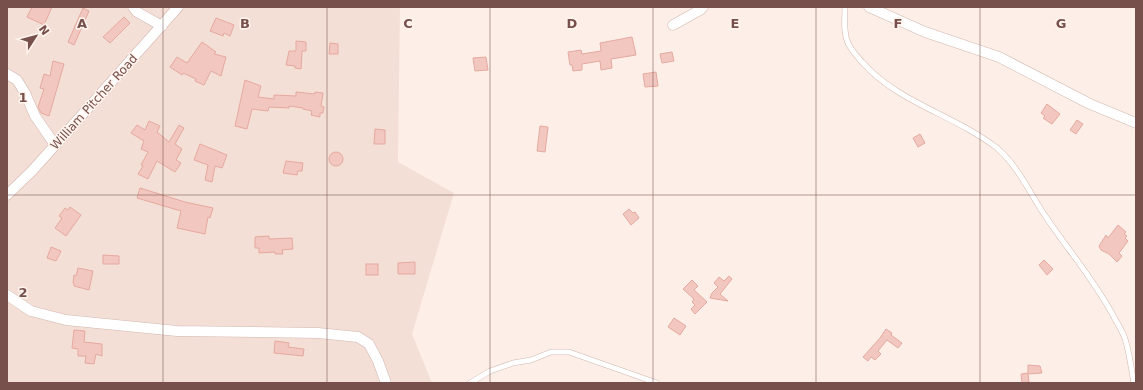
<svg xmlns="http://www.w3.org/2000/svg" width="1143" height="390" font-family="'DejaVu Sans',sans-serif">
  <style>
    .residential { fill: #f4dfd6 }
    .building { fill: #f2c7bf; stroke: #e5a99f }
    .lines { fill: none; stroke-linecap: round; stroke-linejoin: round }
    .service-casing { stroke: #d1b7af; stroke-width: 6 }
    .minor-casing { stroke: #d1b7af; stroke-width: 11 }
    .service { stroke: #fff; stroke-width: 5 }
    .minor { stroke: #fff; stroke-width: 10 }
    .grid { fill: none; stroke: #77504b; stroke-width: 1; stroke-opacity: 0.55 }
    .labels { text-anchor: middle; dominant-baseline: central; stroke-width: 3; stroke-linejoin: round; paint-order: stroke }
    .street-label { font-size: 12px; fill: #77504b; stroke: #fff4ee }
    .grid-label { font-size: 13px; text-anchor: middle; font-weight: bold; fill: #77504b; stroke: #fff4ee; stroke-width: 3; stroke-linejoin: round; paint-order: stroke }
  </style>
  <rect width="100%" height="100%" fill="#fdefe8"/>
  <path class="residential" d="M7 7H400L398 162 454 193 412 334 432 383H7Z"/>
  <g class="building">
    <path d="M32 7H52L44 25 27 17Z"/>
    <path d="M83 8 89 11 74 45 68 42Z"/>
    <path d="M124 17 130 23 110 43 103 37Z"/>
    <path d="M216 18 234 25 230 36 224 33 223 36 210 31Z"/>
    <path d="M632 37 636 55 611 59 612 68 601 70 600 61 582 64V70L573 71 572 65H570L568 52 581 50 582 54 601 51 600 43Z"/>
    <path d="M296 41 306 42V51H302L301 69 295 68V66L286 65 289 51H296Z"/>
    <path d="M202 42 216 52 214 54 226 57 221 76 211 71 204 85 195 81 196 79 183 73 182 75 170 67 177 57 187 63Z"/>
    <path d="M330 43 338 44V54H329Z"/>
    <path d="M672 52 674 61 662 63 660 54Z"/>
    <path d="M486 57 488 70 475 71 473 58Z"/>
    <path d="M53 61 64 64 49 116 41 113 38 107 44 89 40 88 44 74 50 76Z"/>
    <path d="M656 72 658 86 645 87 643 74Z"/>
    <path d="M245 80 261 86 258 97 274 99V95L296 96V92L315 94V92L323 93 321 106 324 107 323 113H320V117L311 115 312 111 303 109V108L289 106V108L269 107 268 111 252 109 247 129 235 126Z"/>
    <path d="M1047 104 1060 114 1052 124 1043 118 1045 116 1041 113Z"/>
    <path d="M1077 120 1083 124 1076 134 1070 130Z"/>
    <path d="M149 121 160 126 157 132 169 142 179 125 184 128 175 144 182 149 176 160 181 163 175 172 157 161 148 179 138 174 143 166 141 165 148 152 141 149 144 141 131 133 137 125 145 130Z"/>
    <path d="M540 126 548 127 545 152 537 151Z"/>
    <path d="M375 129 385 130V144H374Z"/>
    <path d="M920 134 925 143 918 147 913 138Z"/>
    <path d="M200 144 227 155 222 168 215 166 212 182 205 180 208 165 194 160Z"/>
    <circle cx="336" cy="159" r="7"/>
    <path d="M286 161 303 163 302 171H298L297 175 283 173Z"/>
    <path d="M140 188 185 202 213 208 210 218 208 217 205 234 177 228 181 211 137 198Z"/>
    <path d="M70 207 81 215 66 236 55 228 62 218 59 216 65 208 68 210Z"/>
    <path d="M629 209 633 213 635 212 639 218 631 225 623 214Z"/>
    <path d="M1118 225 1126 232 1124 234 1127 236 1125 238 1128 241 1119 253 1122 256 1117 262 1109 254 1101 250 1099 246 1106 235 1108 238Z"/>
    <path d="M269 236V239L292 238 293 249 282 250 283 254H275V252L259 253V248H255V237Z"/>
    <path d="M51 247 61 251 56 261 47 258Z"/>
    <path d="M103 255 119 256V264H103Z"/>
    <path d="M1044 260 1053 269 1047 275 1039 265Z"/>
    <path d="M415 262V274H398V263Z"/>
    <rect x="366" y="264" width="12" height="11"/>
    <path d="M78 268 93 271 89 290 74 286V284L73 283 74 275 76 276Z"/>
    <path d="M729 276 732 279 720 294 728 301 710 298 712 293 718 287 714 283 719 277 724 281Z"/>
    <path d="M692 280 698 286 694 290 707 302 695 314 691 309 695 305 692 302 694 299 683 289Z"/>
    <path d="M674 318 686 326 680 335 668 327Z"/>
    <path d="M886 329 892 333 891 335 902 343 898 348 887 340 878 351 881 354 875 360 871 357 868 361 863 357 880 338Z"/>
    <path d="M74 330 85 331 84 342 102 344V356L96 354 94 364 85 363 86 356H78V349L72 348Z"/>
    <path d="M275 341 289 343 288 347 304 349 303 356 274 353Z"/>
    <path d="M1028 365 1040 366 1042 373 1028 374 1029 382 1022 383 1021 374 1028 373Z"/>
  </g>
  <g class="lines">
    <defs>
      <g id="service">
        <path d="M845 7C845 19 843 32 848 43 851 50 857 56 862 62 898 103 955 115 997 148 1019 167 1030 194 1046 217 1068 250 1095 281 1114 317 1117 323 1121 329 1124 336 1129 348 1131 369 1134 383"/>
        <path d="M470 383 490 371 513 363 531 360 551 352H569L657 383"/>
      </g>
      <g id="minor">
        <path d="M133 7 137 12 162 26"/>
        <path d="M869 7 925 32 999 57 1090 104 1136 123"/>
        <path d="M673 25 700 10 703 7"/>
        <path d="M7 74 17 80 25 93 35 116 55 145"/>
        <path d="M7 195 32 171 178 7"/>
        <path d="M7 295 31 311 66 320 177 331 318 333 358 337 369 344 378 361 386 383"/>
      </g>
    </defs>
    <use href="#service" class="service-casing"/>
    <use href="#minor" class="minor-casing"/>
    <use href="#service" class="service"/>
    <use href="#minor" class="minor"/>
  </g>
  <path class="grid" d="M163 7V383M327 7V383M490 7V383M653 7V383M816 7V383M980 7V383M7 195H1136"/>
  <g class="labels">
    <g class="street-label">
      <text transform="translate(94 102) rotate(-48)">William Pitcher Road</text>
    </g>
  </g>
  <g class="grid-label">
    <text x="82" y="28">A</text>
    <text x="245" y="28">B</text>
    <text x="408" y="28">C</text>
    <text x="572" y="28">D</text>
    <text x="735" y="28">E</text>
    <text x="898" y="28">F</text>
    <text x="1061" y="28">G</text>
    <text x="23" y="102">1</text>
    <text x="23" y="297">2</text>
  </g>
  <rect width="1143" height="390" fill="none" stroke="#77504b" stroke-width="16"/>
  <g transform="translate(36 36) rotate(54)" stroke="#fff4ee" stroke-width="3" paint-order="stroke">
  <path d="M0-3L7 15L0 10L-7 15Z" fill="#77504b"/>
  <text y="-6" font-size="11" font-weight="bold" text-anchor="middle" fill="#77504b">N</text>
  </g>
</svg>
